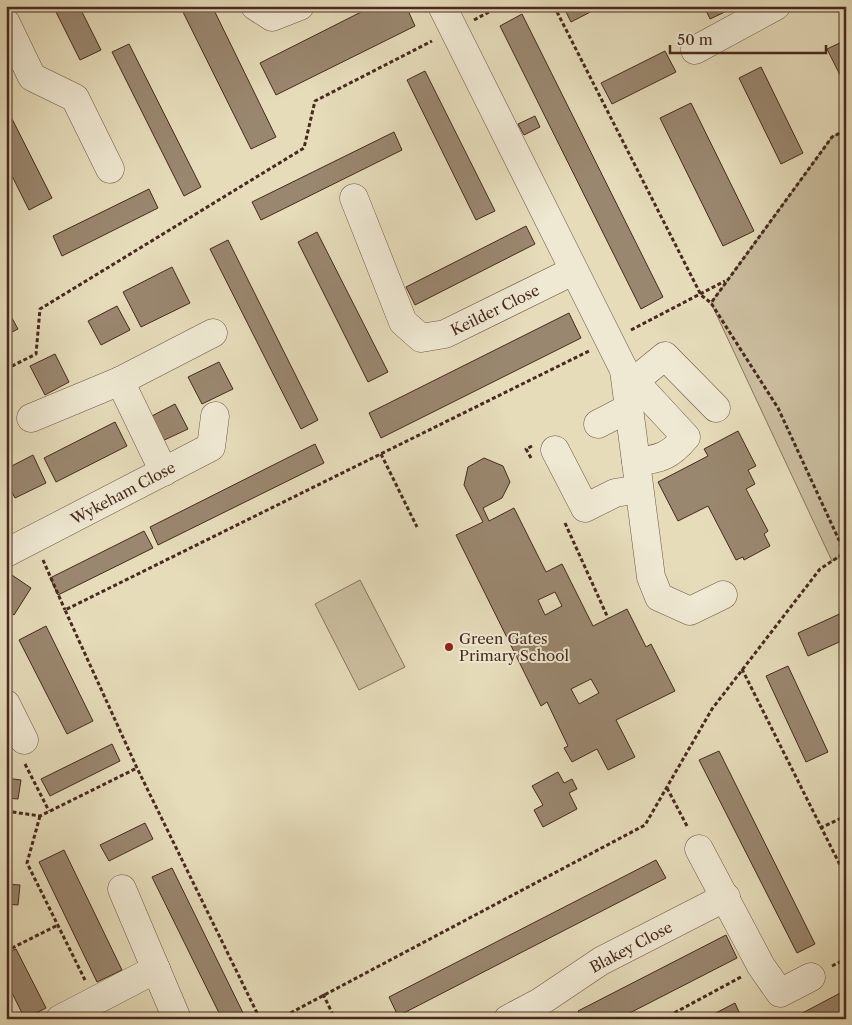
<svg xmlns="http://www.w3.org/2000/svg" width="852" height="1025" font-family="'Libre Caslon Text',serif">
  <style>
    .green { fill: #cbbe9f; stroke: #89745e }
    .building { fill: #9a876f; stroke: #472a1e; fill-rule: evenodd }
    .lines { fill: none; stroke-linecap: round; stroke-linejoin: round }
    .minor-casing { stroke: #6f5645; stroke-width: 29 }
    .path { stroke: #472a1e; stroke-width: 3; stroke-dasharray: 4 2.5; stroke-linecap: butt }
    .minor { stroke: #efe8d2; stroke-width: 28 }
    .poi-dot { fill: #8f2418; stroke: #efe8d2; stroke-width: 2 }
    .labels { text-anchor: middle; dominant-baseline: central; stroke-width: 4; stroke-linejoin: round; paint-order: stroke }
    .street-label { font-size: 15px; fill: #472a1e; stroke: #efe8d2 }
    .poi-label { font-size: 15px; fill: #472a1e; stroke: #efe8d2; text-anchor: start }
  </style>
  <rect width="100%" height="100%" fill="#e6dcba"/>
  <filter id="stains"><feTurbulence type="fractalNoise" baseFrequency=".004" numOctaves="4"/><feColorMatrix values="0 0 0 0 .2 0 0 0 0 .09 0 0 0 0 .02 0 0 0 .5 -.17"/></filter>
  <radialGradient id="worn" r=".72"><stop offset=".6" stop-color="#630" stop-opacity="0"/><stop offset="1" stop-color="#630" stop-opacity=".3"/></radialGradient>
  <g class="green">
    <path d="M846 130V554L832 561 711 303 832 137Z"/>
    <path d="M360 580 405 667 359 690 315 604Z"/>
  </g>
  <g class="building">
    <path d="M53 6H79L101 50 80 60Z"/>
    <path d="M180 6H212L276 137 251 149Z"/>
    <path d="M373 6H406L415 26 276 95 260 63Z"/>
    <path d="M563 6H602L571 22Z"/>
    <path d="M704 6H730L731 9 710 19Z"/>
    <path d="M522 14 663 297 641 309 500 26Z"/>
    <path d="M846 40V87L827 49Z"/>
    <path d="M129 44 201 187 184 196 112 52Z"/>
    <path d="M665 51 676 72 612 104 601 83Z"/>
    <path d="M761 67 803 153 781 164 739 78Z"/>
    <path d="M425 71 495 211 476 220 407 80Z"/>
    <path d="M691 103 754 231 723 246 660 118Z"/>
    <path d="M6 107 52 198 29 210 6 164Z"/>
    <path d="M535 116 540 127 524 135 518 124Z"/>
    <path d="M394 132 402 150 261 220 252 202Z"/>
    <path d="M149 189 158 208 62 256 53 236Z"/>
    <path d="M526 226 535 244 415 305 406 287Z"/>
    <path d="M317 232 388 372 368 382 298 242Z"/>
    <path d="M228 240 318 420 301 429 210 249Z"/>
    <path d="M172 267 190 303 141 327 123 292Z"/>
    <path d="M117 306 130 330 101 345 88 321Z"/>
    <path d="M7 309 18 329 6 335V310Z"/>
    <path d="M569 313 581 338 381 438 369 413Z"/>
    <path d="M55 354 69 382 45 395 30 366Z"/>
    <path d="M219 362 233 389 202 404 188 377Z"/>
    <path d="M175 404 188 429 158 443 146 419Z"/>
    <path d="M115 422 127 446 56 482 44 458Z"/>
    <path d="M738 431 756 466 748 470 755 484 746 489 768 531 764 534 770 546 744 560 743 557 736 560 708 506 678 521 658 482 708 456 704 449Z"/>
    <path d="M315 444 324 463 158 545 150 527Z"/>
    <path d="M33 455 46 483 15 498 6 481V469Z"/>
    <path d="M484 458 503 466 510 482 502 498 483 508 489 521 514 508 546 572 562 564 593 626 627 609 646 647 651 644 675 691 616 720 635 757 608 770 597 749 572 762 564 748 568 746 547 702 541 706 456 535 483 522 464 485 468 467ZM555 592 562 606 545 615 538 600ZM591 679 599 693 579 704 571 689Z"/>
    <path d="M144 531 153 548 58 595 50 578Z"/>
    <path d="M9 573 31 588 14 615 6 610V577Z"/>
    <path d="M846 611V639L808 656 798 633Z"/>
    <path d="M46 626 93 721 67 734 19 640Z"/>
    <path d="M788 666 828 752 806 762 766 676Z"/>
    <path d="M112 744 120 761 50 796 41 779Z"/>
    <path d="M719 751 815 944 797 953 699 760Z"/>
    <path d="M558 772 564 783 572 779 577 789 569 793 577 809 543 827 534 810 543 805 532 786Z"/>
    <path d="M6 778 21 780 18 799 6 798Z"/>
    <path d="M145 823 153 839 109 861 100 845Z"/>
    <path d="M64 850 122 970 97 982 39 862Z"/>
    <path d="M656 860 666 878 398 1016 389 997Z"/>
    <path d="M172 868 246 1019H222L152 877Z"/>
    <path d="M6 884 20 885 18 905 6 904Z"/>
    <path d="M726 935 737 958 618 1019H582L578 1011Z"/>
    <path d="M16 949 46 1008 25 1019 6 981V953Z"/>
    <path d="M846 990V1014L836 1019H791Z"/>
    <path d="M735 1003 742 1019H712L710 1016Z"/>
  </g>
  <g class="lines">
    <defs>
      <g id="minor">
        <path d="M255 6 272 17 300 6"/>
        <path d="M442 6 624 370 651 577 659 597 690 611 723 595"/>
        <path d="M6 23 32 77 75 98 110 169"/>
        <path d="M695 50 776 6"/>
        <path d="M354 198 403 322 421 338 445 334 573 271"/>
        <path d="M624 370 686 437C671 455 660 460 636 461"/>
        <path d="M632 379 643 374 665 356 716 408"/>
        <path d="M120 381 213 333"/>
        <path d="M31 418 120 381 164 472"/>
        <path d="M598 424 629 408"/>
        <path d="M555 450 585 508 615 493 639 489"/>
        <path d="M6 553 211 447 215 416"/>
        <path d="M6 704 24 740"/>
        <path d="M699 849 761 966 780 993 811 977"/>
        <path d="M122 889 177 1019"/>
        <path d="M60 1019 156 969"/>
        <path d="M508 1019 540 1002 601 961 726 897"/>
      </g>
    </defs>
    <use href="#minor" class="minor-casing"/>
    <g class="path">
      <path d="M554 6 701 295 711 303"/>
      <path d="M474 20 500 6"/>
      <path d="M631 330 725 281"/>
      <path d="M6 369 36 354 40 309 304 148 315 101 432 41"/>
      <path d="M381 454 417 527"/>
      <path d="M531 458 526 449 532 446"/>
      <path d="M565 523 608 618"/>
      <path d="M845 553 778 408 711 303 832 137 846 130"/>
      <path d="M43 560 65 610"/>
      <path d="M742 669 846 877"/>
      <path d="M25 764 49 811"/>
      <path d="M667 788 688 828"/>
      <path d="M6 811 40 816 137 768"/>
      <path d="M40 816 27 863 85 980"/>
      <path d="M820 828 846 816"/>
      <path d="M6 951 58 925"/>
      <path d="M832 966 846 959"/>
      <path d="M323 994 335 1019"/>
      <path d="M260 1019 137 768 65 610 589 351"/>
      <path d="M279 1019 645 825 712 709 820 569 846 552"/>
      <path d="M663 1019 741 977"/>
    </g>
    <use href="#minor" class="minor"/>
  </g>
  <circle class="poi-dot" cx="449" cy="647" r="5"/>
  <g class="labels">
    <g class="street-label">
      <text transform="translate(495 310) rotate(-26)">Keilder Close</text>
      <text transform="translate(123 493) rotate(-28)">Wykeham Close</text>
      <text transform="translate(631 947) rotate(-28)">Blakey Close</text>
    </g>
    <g class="poi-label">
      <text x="459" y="638">Green Gates<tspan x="459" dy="17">Primary School</tspan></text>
    </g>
  </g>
  <rect width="852" height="1025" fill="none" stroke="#e6dcba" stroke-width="25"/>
  <rect x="8" y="8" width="837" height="1010" fill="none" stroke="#472a1e" stroke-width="2.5"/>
  <rect x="12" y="12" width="827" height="1000" fill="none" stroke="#472a1e"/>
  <path d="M670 45v8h156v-8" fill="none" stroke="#472a1e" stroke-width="2.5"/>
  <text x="677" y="45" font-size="15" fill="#472a1e" stroke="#efe8d2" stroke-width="4" paint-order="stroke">50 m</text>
  <rect width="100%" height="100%" filter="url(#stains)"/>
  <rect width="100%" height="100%" fill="url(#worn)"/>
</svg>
